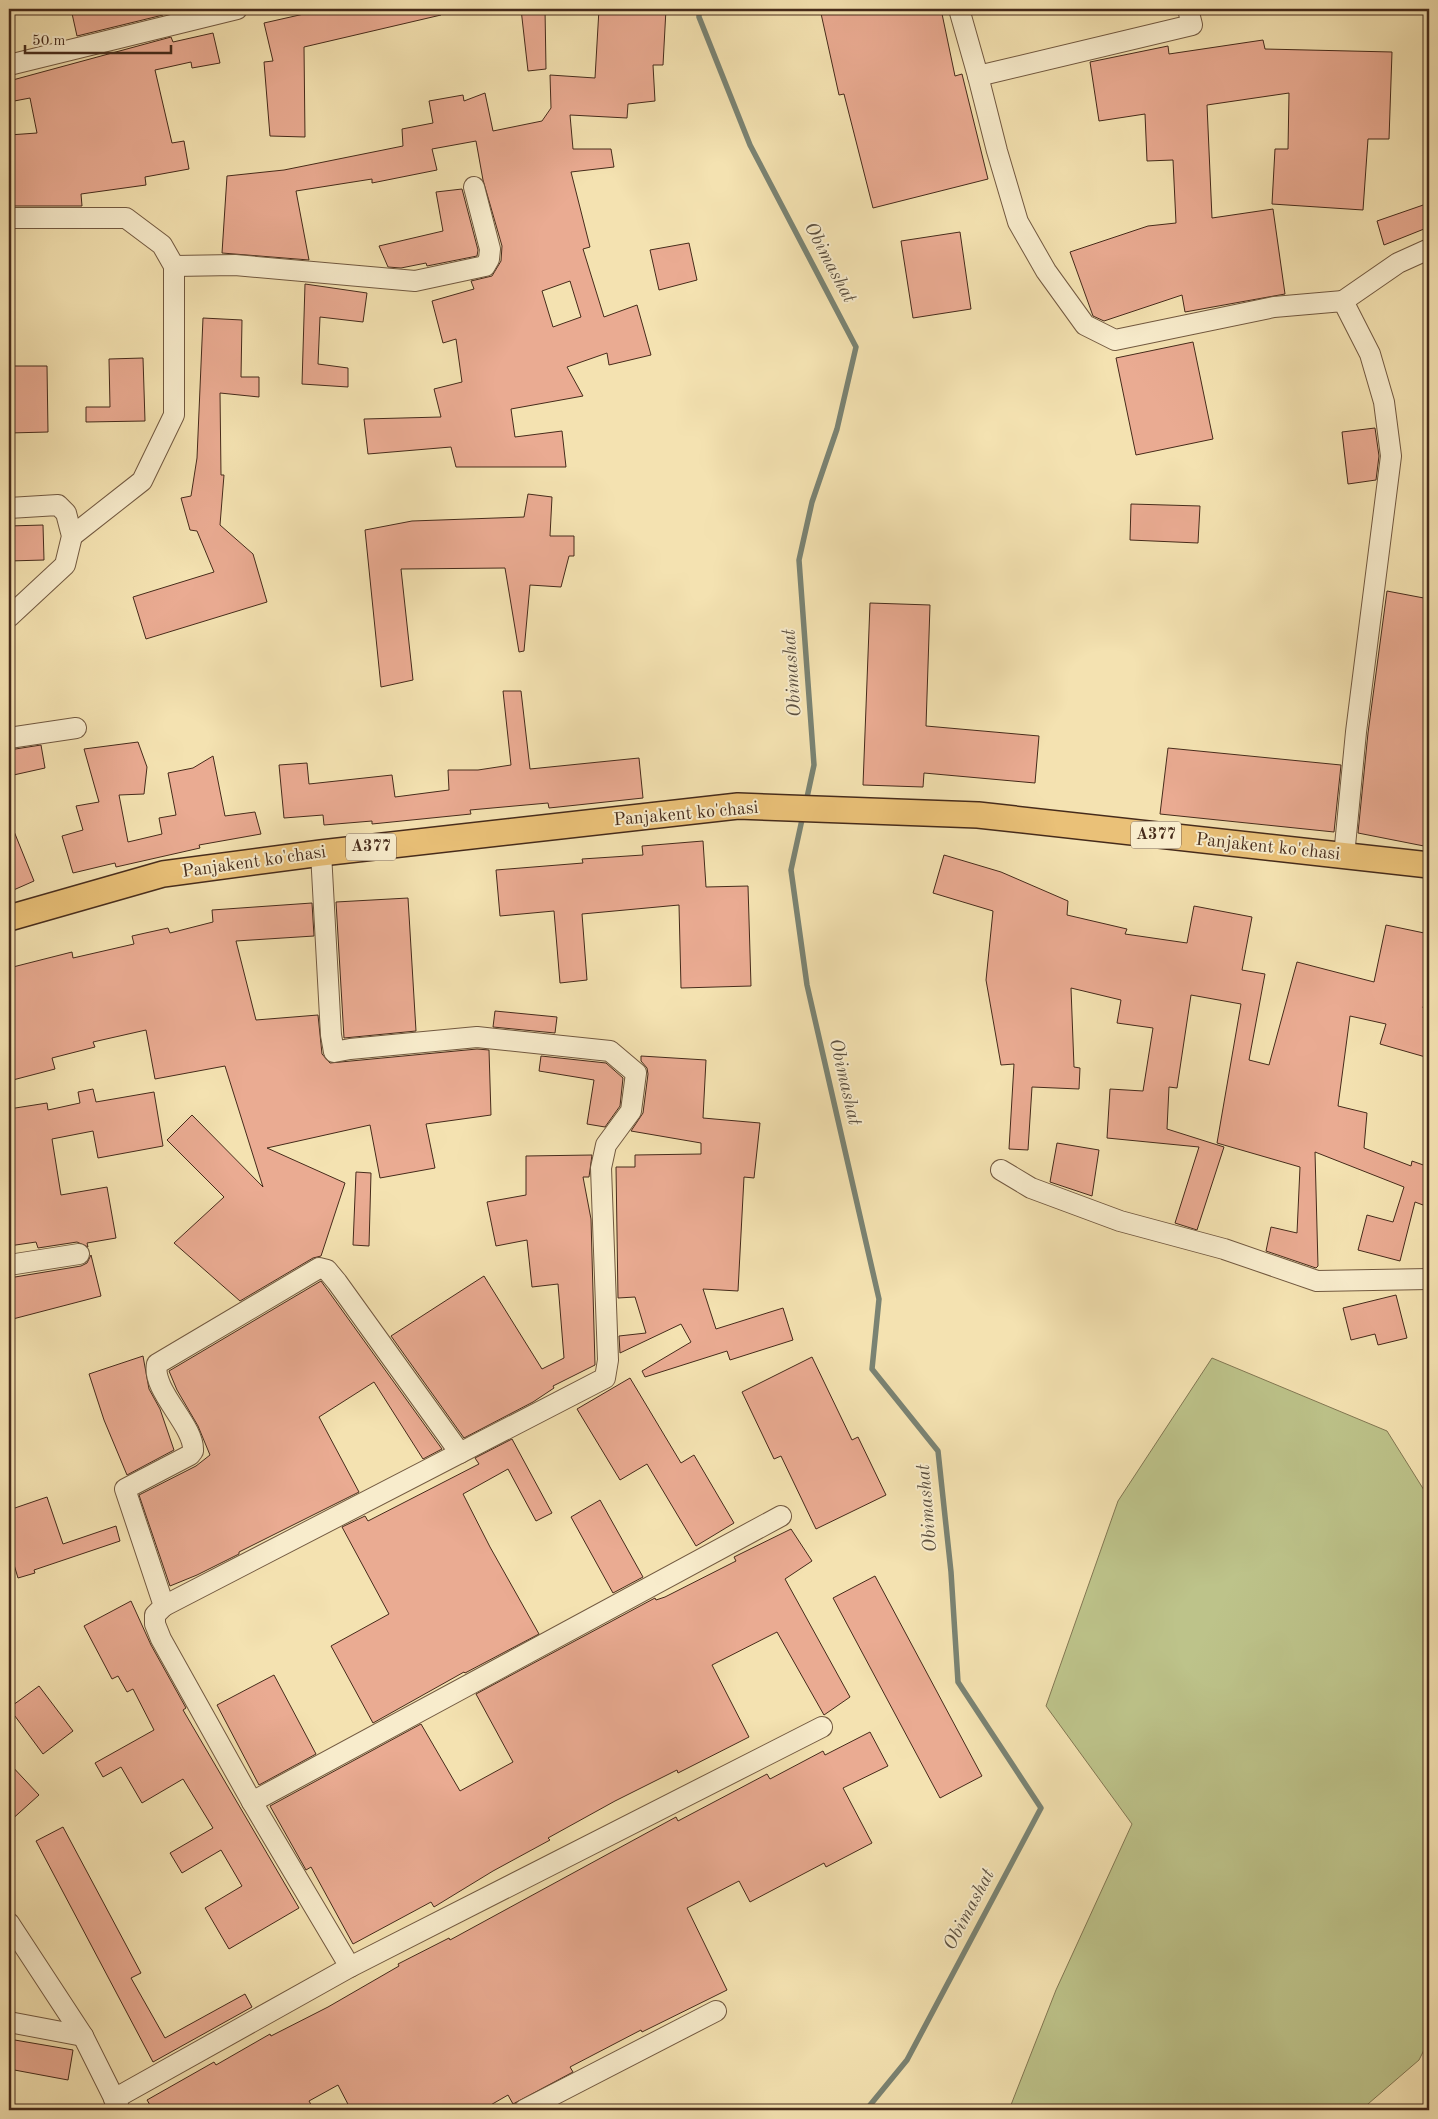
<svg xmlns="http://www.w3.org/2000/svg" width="1438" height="2119" font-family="'Old Standard TT',serif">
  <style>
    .green { fill: #bdc38a; stroke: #827752 }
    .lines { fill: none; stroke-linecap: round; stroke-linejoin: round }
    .stream { stroke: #7a8373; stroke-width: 5.5 }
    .building { fill: #eaab92; stroke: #462b1b; fill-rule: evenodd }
    .minor-casing { stroke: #725940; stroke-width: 22 }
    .major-casing { stroke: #462b1b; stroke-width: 28 }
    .minor { stroke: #f8eccc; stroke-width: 20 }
    .major { stroke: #eac178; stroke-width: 25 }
    .labels { text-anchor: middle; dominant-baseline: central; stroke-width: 4; stroke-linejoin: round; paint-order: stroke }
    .shield { fill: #f8eccc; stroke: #7b6550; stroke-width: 1 }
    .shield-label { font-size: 16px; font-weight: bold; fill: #462b1b }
    .street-label { font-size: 18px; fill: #462b1b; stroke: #f8eccc }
    .water-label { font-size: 19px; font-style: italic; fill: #5c5040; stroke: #f8eccc }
  </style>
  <rect width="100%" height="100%" fill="#f4e2b1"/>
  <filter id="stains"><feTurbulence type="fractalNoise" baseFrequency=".004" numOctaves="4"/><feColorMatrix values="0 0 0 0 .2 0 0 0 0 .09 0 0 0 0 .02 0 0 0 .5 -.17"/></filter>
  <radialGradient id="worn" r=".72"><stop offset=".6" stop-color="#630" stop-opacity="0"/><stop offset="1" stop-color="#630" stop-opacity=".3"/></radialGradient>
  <path class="green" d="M1212 1358 1387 1431 1429 1498V2040L1419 2060 1361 2110H1009L1056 1990 1132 1824 1046 1706 1118 1501Z"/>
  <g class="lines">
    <g class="stream">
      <path d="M699 9V17L750 145 856 347 837 429 812 502 799 560 814 765 806 802"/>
      <path d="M803 815 791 870 807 985 879 1299 872 1369 938 1451 951 1572 958 1682 1041 1808 907 2060 866 2110"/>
    </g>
  </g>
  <g class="building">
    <path d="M71 9H160L163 15 77 36Z"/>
    <path d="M326 9H440L441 15 304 47 305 137 270 136 264 62 273 61 264 23Z"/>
    <path d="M521 9H545L546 69 528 71Z"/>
    <path d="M599 9H666L663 65H653L655 101 628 104 627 118 570 115 573 149H611L614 167 571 172 590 247 583 249 604 317 637 305 651 355 609 365 607 353 567 367 583 396 511 409 515 437 562 431 566 467H456L451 447 368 454 364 419 441 417 434 389 462 382 456 339 443 343 432 301 474 289 471 281 492 276 501 261 502 246 483 180 476 141 432 149 437 170 372 183V179L296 191 309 260 222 253 227 176 284 170 403 146 402 129 433 123 429 101 463 95 464 101 485 93 493 131 542 121 551 108 550 75 595 78ZM570 281 581 317 553 327 542 291Z"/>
    <path d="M820 9H941L955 76 962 74 988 179 873 208 844 94 839 95Z"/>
    <path d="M213 33 220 63 192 68 191 62 155 70 172 143 184 141 189 169 145 177 146 185 81 194 82 206H9V135L37 133 30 98 9 102V81L171 37 173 42Z"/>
    <path d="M1263 40 1265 49 1392 52 1389 139H1368L1363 210 1272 204 1275 149H1288L1289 93 1207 105 1212 218 1273 209 1285 294 1185 312 1182 295 1104 321 1093 316 1070 252 1148 226 1176 223 1173 160 1147 161 1145 114 1099 121 1090 62 1168 46 1169 54Z"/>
    <path d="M462 189 478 250 477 256 427 266 426 263 401 268 388 267 379 246 443 231 436 192Z"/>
    <path d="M1429 203V227L1384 245 1377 221Z"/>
    <path d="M960 232 971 309 913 318 901 241Z"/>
    <path d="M689 243 697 280 659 290 650 250Z"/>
    <path d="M305 284 367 293 363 322 320 317 318 364 348 368V387L302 384Z"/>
    <path d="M203 318 242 320 241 377H259V397L220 393 221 475H224L220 525 253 554 267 602 146 639 133 597 214 572 197 531 190 530 181 498 191 496 197 458Z"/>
    <path d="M1193 342 1213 439 1136 455 1116 358Z"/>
    <path d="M143 358 145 421 86 422V407H110L109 359Z"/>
    <path d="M9 366H47L48 432 9 433Z"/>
    <path d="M1375 428 1379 456 1376 480 1348 484 1342 432Z"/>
    <path d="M528 494 552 497 550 536H574V556H569L561 587 530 585 524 651 519 652 505 568 401 569 413 680 381 687 365 530 412 521 524 517Z"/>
    <path d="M1131 504 1200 506 1198 543 1130 540Z"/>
    <path d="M43 525 44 560 9 561V526Z"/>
    <path d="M1387 591 1429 599V847L1358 833 1368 733Z"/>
    <path d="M870 603 930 605 926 726 1039 736 1035 783 924 773 923 787 863 785Z"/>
    <path d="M503 691H521L530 769 639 758 643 798 549 808 548 803 470 810 471 814 372 824V821L324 825 323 815 284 818 279 765 307 763 309 784 392 775 395 797 449 790 448 770H478L511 765Z"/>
    <path d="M138 742 147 767 144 794 119 795 128 842 162 834 159 818 176 815 168 773 193 768 213 756 225 816 255 812 261 834 199 845 200 848 116 867 115 863 73 873 62 836 83 830 76 806 99 802 84 749Z"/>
    <path d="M41 745 45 768 9 776V750Z"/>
    <path d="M1168 748 1341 765 1334 832 1160 814Z"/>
    <path d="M9 819 34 881 9 892Z"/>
    <path d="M703 841 706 887 748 886 751 986 681 988 679 905 582 914 587 980 560 983 554 911 500 916 496 870 583 863 582 859 643 855 642 846Z"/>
    <path d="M944 855 1001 872 1068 901 1067 915 1127 929 1125 934 1187 943 1194 906 1252 917 1242 970 1265 974 1249 1060 1269 1065 1297 962 1374 982 1386 925 1429 934V979L1423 1008 1429 1010V1058L1380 1044 1386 1024 1350 1016 1338 1106 1367 1113 1364 1148 1411 1166 1412 1161 1429 1167V1186L1423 1205 1415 1202 1400 1261 1358 1250 1367 1215 1393 1222 1404 1187 1315 1152 1318 1266 1316 1268 1266 1251 1271 1227 1297 1233 1300 1167 1217 1143 1241 1004 1191 995 1177 1088 1169 1087 1167 1129 1224 1147 1197 1230 1175 1223 1199 1147 1107 1138 1110 1089 1143 1091 1153 1028 1117 1023 1121 1000 1071 988 1074 1067 1080 1068 1079 1089 1032 1087 1028 1150 1009 1149 1014 1064 1001 1065 986 980 993 911 933 893Z"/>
    <path d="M408 898 416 1031 344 1038 336 902Z"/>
    <path d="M312 903 314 936 236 941 256 1020 318 1015 322 1054 330 1063 477 1049 489 1050 491 1115 426 1124 435 1168 380 1178 370 1125 267 1148 345 1183 321 1256 313 1258 240 1301 174 1243 224 1197 167 1140 192 1115 263 1187 225 1066 155 1079 146 1030 93 1042 95 1047 52 1058 55 1069 9 1081V968L72 952 73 958 134 944 132 936 168 928 170 933 213 922 212 910Z"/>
    <path d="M495 1011 557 1017 555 1033 493 1027Z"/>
    <path d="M541 1056 606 1063 623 1078 620 1106 605 1127 587 1124 594 1080 539 1071Z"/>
    <path d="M641 1056 706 1060 703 1118 760 1123 754 1178 744 1177 738 1291 703 1289 716 1329 783 1308 793 1340 730 1360 727 1351 645 1377 642 1371 691 1342 681 1324 620 1353 619 1336 646 1333 635 1297 618 1298 616 1167H635V1155L701 1154V1143L631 1131 643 1113 648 1074 647 1068 641 1061Z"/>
    <path d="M93 1089 96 1102 154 1092 163 1146 98 1158 93 1131 52 1139 61 1195 107 1187 116 1238 87 1243 88 1247 77 1242 38 1248 36 1242 9 1246V1224L14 1223 9 1193V1109L47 1103 48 1110 80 1103 78 1092Z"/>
    <path d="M1057 1143 1099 1150 1092 1196 1050 1182Z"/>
    <path d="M592 1155 589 1177H583L591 1219 595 1365 553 1386 554 1388 533 1402 464 1438 391 1336 484 1276 542 1369 564 1358 558 1284 532 1287 527 1240 496 1246 487 1202 526 1195V1156Z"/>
    <path d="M356 1172 371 1173 369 1246 353 1245Z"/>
    <path d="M91 1255 101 1296 9 1320V1278L81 1266 87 1263Z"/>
    <path d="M321 1281 442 1449 423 1459 374 1382 319 1417 359 1492 239 1552V1554L197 1575 170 1586 139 1495 196 1466 210 1455 198 1426 177 1390 169 1371Z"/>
    <path d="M1396 1295 1407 1338 1378 1345 1375 1334 1351 1340 1343 1308Z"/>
    <path d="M143 1356 149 1389 160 1409 174 1450 127 1475 104 1420 89 1374Z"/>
    <path d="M812 1357 852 1440 858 1437 886 1495 816 1529 781 1456 774 1459 742 1392Z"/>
    <path d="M630 1378 681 1463 694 1455 734 1523 696 1546 647 1464 620 1480 577 1409Z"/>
    <path d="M512 1439 552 1513 536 1521 508 1469 463 1494 490 1547 539 1634 465 1673 464 1672 373 1723 331 1646 389 1614 342 1527 365 1516 368 1521 479 1464 475 1458Z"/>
    <path d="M47 1497 63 1544 116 1526 120 1541 34 1570 35 1573 18 1578 9 1548V1510Z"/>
    <path d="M600 1500 643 1577 613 1593 571 1517Z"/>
    <path d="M791 1529 812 1561 785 1579 850 1697 824 1715 777 1632 712 1665 749 1737 678 1773 677 1770 615 1801 548 1838 550 1840 493 1871 434 1907 431 1902 353 1944 311 1867 306 1870 270 1806 421 1724 460 1791 513 1762 476 1694 655 1598 656 1600 665 1597 736 1561 734 1557Z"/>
    <path d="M875 1576 982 1776 940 1798 833 1598Z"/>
    <path d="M131 1601 151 1645 186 1708 183 1710 299 1908 229 1949 205 1908 242 1886 221 1850 182 1873 170 1853 213 1828 183 1779 142 1803 121 1767 103 1777 95 1763 154 1730 133 1689 127 1692 118 1676 112 1679 84 1626Z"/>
    <path d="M274 1675 316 1754 259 1785 217 1705Z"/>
    <path d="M39 1686 73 1731 43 1754 9 1708Z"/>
    <path d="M870 1732 888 1766 843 1788 872 1843 826 1867 824 1863 750 1902 739 1881 687 1908 727 1990 642 2032 641 2030 570 2067 573 2072 513 2104 508 2095 482 2110H351L338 2085 309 2101 314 2110H153L147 2100 214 2062 216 2065 270 2034 271 2036 328 2007 399 1966 398 1964 449 1938 450 1940 676 1817 678 1821 767 1774 770 1779 823 1751 825 1755Z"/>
    <path d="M9 1763 39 1795 9 1822Z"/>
    <path d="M63 1827 141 1973 131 1978 165 2038 245 1994 252 2007 153 2062 36 1841Z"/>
    <path d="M9 2039 73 2050 68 2080 9 2069Z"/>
  </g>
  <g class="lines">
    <defs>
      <g id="minor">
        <path d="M959 9 978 76 1192 25 1188 9"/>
        <path d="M9 65 237 9"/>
        <path d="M978 76 997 151 1018 222 1046 271 1085 325 1115 340 1274 307 1343 301 1370 354 1384 402 1391 456 1356 732 1344 856"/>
        <path d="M9 218H126L162 245 174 266V415L142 481 72 536"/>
        <path d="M174 266 235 265 415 281 485 266 489 259 490 249 474 187"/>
        <path d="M1343 301 1398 263 1429 249"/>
        <path d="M9 508 58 505 66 513 72 536 65 565 9 617"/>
        <path d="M9 738 76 728"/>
        <path d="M1001 1170 1031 1188 1120 1221 1224 1249 1317 1281 1429 1279"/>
        <path d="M9 1265 79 1254"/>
        <path d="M164 1606 605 1378 608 1360 601 1168 606 1145 631 1111 636 1073 610 1051 477 1037 350 1049 334 1052 331 1035 321 853"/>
        <path d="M252 1802 781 1516"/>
        <path d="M9 1923 83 2036 120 2110"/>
        <path d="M350 1967 252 1802 161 1639 155 1624V1615L164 1606 125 1489 190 1455 193 1451C195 1426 151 1390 157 1364L319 1268 327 1270 337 1282 460 1453"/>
        <path d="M9 2022 83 2036"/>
        <path d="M114 2099 350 1967 822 1727"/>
        <path d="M524 2110 716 2011"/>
      </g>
      <path id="major" d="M9 918 163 874 321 853 738 806 978 815 1429 865"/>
    </defs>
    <use href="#minor" class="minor-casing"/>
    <use href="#major" class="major-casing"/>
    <use href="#minor" class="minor"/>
    <use href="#major" class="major"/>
  </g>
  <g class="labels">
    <g class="shield">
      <rect x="1131" y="821.5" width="50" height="27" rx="4"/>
      <rect x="346" y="833.5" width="50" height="27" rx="4"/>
    </g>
    <g class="shield-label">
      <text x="1156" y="835">A377</text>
      <text x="371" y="847">A377</text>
    </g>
    <g class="street-label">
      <text transform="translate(686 814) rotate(-5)">Panjakent ko'chasi</text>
      <text transform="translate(1268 847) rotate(6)">Panjakent ko'chasi</text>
      <text transform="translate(254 862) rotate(-8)">Panjakent ko'chasi</text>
    </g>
    <g class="water-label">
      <text transform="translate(829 263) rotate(62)">Obimashat</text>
      <text transform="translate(793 673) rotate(-94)">Obimashat</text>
      <text transform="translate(844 1082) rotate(77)">Obimashat</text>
      <text transform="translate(928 1508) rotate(-95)">Obimashat</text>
      <text transform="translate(970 1910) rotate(-62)">Obimashat</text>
    </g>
  </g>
  <rect width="1438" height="2119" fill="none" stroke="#f4e2b1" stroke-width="30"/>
  <rect x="10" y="10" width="1418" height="2099" fill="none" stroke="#462b1b" stroke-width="2.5"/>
  <rect x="15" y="15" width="1408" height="2089" fill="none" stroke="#462b1b"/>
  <path d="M25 45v8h146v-8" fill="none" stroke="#462b1b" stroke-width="2.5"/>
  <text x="32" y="45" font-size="15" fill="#462b1b" stroke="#f8eccc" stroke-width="4" paint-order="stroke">50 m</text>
  <rect width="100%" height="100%" filter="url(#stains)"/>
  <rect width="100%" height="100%" fill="url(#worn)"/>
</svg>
